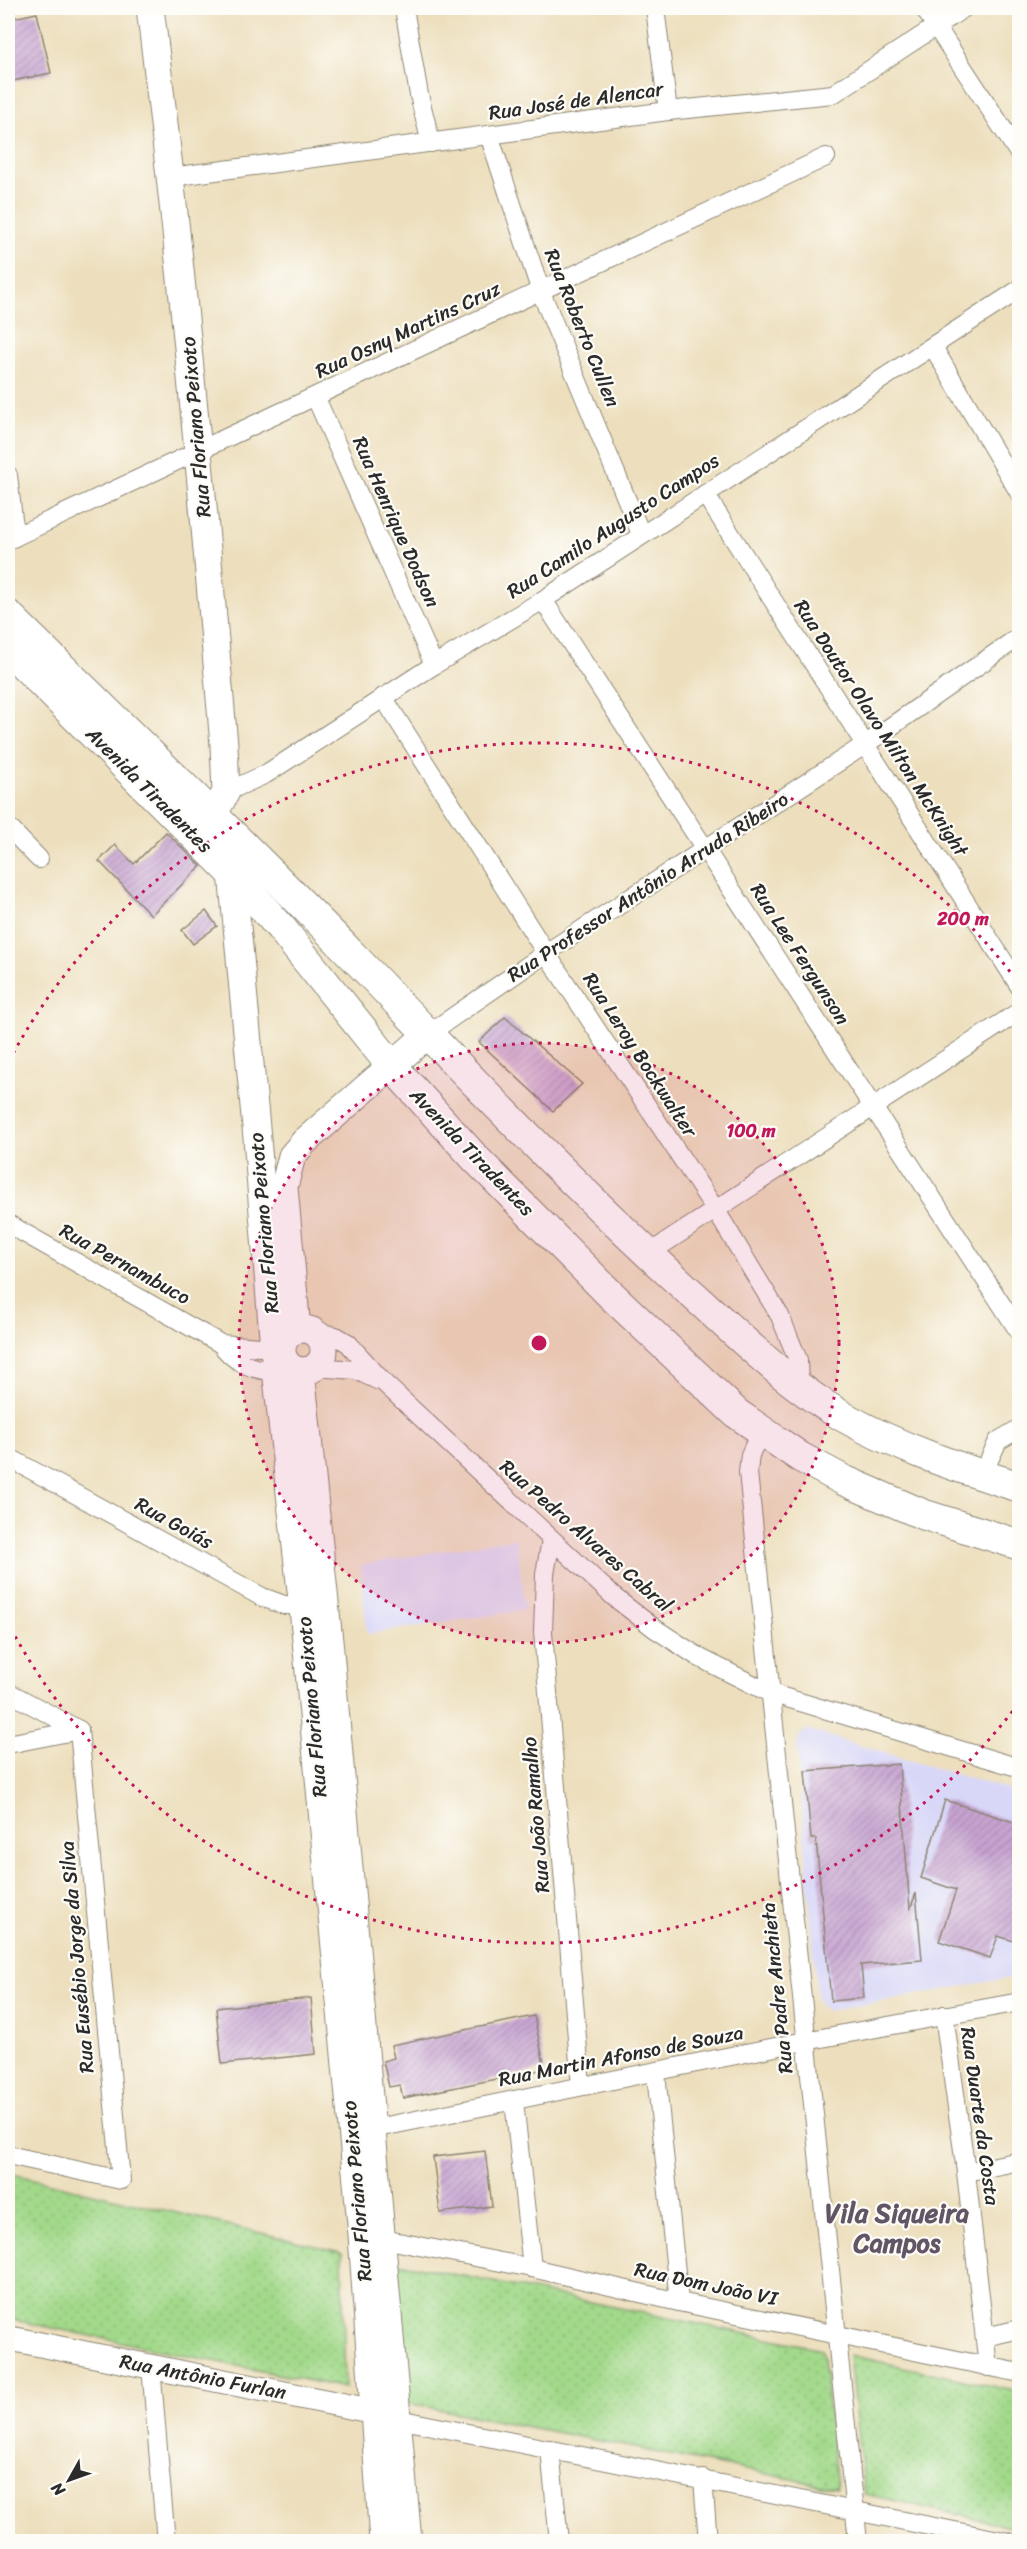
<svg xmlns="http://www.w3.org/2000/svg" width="1027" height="2549" font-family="Sriracha,sans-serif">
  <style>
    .built { fill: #d8d7f8 }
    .grass { fill: url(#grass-dots); stroke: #66825a; stroke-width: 1.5 }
    .building { fill: url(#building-hatch) }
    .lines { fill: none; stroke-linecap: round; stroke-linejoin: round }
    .minor-casing { stroke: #8c8574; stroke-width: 20 }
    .tertiary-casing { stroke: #8c8574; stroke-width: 26 }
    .secondary-casing { stroke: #8c8574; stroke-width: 29 }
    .primary-casing { stroke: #8c8574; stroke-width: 32 }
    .minor { stroke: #fff; stroke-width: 18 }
    .tertiary { stroke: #fff; stroke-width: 24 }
    .secondary { stroke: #fff; stroke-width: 27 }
    .primary { stroke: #fff; stroke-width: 30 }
    .ring { fill: none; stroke: #c2185b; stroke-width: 3; stroke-dasharray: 3 6 }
    .labels { text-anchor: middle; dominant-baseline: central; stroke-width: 4.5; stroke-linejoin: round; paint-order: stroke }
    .street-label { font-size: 20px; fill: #2b2b2b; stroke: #fdfcf7 }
    .district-label { font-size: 26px; font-weight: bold; fill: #625565; stroke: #fdfcf7 }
    .centre { fill: #c2185b; stroke: #fdfcf7; stroke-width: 3 }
    .ring-label { font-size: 18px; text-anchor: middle; font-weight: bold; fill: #c2185b; stroke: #fdfcf7; stroke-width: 4.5; stroke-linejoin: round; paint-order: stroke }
  </style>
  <defs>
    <pattern id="grass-dots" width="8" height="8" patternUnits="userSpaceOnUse" patternTransform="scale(1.5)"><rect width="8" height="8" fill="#a2d98a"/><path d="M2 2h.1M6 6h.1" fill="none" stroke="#8cba77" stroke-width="1.8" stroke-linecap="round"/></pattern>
    <pattern id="building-hatch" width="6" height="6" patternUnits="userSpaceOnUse" patternTransform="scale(1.5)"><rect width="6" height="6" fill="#c8a4d2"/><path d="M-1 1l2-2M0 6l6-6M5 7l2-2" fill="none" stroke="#a386ab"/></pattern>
  </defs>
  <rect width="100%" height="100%" fill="#fdfcf7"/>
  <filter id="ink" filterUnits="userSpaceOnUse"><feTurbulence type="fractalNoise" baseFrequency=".0167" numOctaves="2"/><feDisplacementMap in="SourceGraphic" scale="12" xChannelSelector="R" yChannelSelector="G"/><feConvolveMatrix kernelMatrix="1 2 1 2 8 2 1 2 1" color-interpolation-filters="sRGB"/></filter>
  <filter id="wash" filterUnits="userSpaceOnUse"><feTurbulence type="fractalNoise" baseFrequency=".008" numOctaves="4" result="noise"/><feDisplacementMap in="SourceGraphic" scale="24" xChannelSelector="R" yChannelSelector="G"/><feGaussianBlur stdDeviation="1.35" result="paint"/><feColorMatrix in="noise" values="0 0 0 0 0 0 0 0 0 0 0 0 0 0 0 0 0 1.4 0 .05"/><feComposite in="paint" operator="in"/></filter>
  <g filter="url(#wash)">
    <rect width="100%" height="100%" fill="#eddfbd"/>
    <g class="built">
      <path d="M516 1538 525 1610 367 1634 361 1565Z"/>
      <path d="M807 1730 1019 1793V1976L828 2011 821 2006 817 1996 797 1743 800 1735Z"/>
    </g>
    <g class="grass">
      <path d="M8 2173 342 2252 345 2388 8 2319Z"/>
      <path d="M394 2262 822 2349 837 2488 402 2402Z"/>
      <path d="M849 2355 1019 2392V2528L864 2494Z"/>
    </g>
    <g id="blocks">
      <g class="building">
        <path d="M37 13 51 73 8 82V19Z"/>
        <path d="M166 832 201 866 151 915 99 861 115 845 134 864Z"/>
        <path d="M206 911 217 926 193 944 182 930Z"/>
        <path d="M505 1017 582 1084 553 1111 479 1042Z"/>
        <path d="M899 1764 910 1910 916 1893 922 1960 861 1965 864 1998 831 2001 816 1839H811L805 1771Z"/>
        <path d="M945 1800 1020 1824V1943L998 1936 990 1958 939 1941 956 1890 921 1878Z"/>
        <path d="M311 1998 316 2054 222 2064 216 2008Z"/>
        <path d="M534 2016 545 2069 403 2098 400 2085 389 2087 383 2061 394 2058 391 2045Z"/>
        <path d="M485 2151 492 2206 440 2213 433 2157Z"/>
      </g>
    </g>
  </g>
  <g filter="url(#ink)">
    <use href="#blocks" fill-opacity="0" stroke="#8c8574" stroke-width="1.5"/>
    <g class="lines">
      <defs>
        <g id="minor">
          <path d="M404 8 419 95 431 143"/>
          <path d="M655 8 668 111"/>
          <path d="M924 8 1020 155"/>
          <path d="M489 135 541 292 641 534"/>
          <path d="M171 177 668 111 833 94 964 8"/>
          <path d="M933 347 1020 494"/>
          <path d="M316 398 434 665"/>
          <path d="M8 475 15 537"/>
          <path d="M705 494 1020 987"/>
          <path d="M8 540 826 157"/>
          <path d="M543 600 1020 1333"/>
          <path d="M383 697 546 953 715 1209 780 1316 798 1360 799 1385"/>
          <path d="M226 792 266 774 434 665 543 600 1020 289"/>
          <path d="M8 827 39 859"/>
          <path d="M428 1034 546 953 866 744 1020 636"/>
          <path d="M8 1224 221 1344C237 1366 259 1373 286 1370"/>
          <path d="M648 1254 1020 1011"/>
          <path d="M312 1331 336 1336 348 1343 384 1383 614 1597 654 1628 700 1658 770 1693 1020 1768"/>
          <path d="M221 1344 260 1347 283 1337"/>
          <path d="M315 1367 356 1370 377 1380"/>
          <path d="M760 1432 750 1455 748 1472 858 2542"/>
          <path d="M8 1457 262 1597 284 1605 313 1606"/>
          <path d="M982 1475 998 1441 1020 1428"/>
          <path d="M551 1540 545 1574 543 1632 581 2086"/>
          <path d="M8 1692 79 1730"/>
          <path d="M8 1744 79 1730"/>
          <path d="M944 2015 966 2172 988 2367"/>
          <path d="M656 2073 679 2302"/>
          <path d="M514 2101 532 2268"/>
          <path d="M362 2131 805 2041 1020 2002"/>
          <path d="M8 2155 121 2180 79 1730"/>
          <path d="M966 2172 1020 2161"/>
          <path d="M373 2237 532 2268 679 2302 1020 2373"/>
          <path d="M985 2337 1020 2329"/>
          <path d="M151 2367 166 2542"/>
          <path d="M398 2419 1009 2542"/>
          <path d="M550 2449 559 2542"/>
          <path d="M703 2479 708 2542"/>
        </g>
        <path id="tertiary" d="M8 2338 372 2411 392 2418"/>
        <g id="secondary">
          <path d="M150 8C181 253 203 498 224 745L226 792 203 834"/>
          <path d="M232 873 257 1138 275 1361 303 1608 362 2235 383 2542"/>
          <circle cx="303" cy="1350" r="21"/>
          <path d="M297 1330 284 1187 292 1156 304 1142 428 1034"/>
          <path d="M301 1371 330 1651 408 2542"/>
        </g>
        <g id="primary">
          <path d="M8 615C124 729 242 841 355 958 464 1072 574 1187 691 1293 739 1336 787 1384 844 1417 899 1448 959 1468 1020 1487"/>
          <path d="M8 649 232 873 281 928 391 1065 475 1158 609 1293 736 1413 800 1457 843 1480 922 1514 1020 1545"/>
        </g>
      </defs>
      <use href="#minor" class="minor-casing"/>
      <use href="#tertiary" class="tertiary-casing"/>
      <use href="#secondary" class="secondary-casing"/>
      <use href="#primary" class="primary-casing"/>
      <use href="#minor" class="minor"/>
      <use href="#tertiary" class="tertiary"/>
      <use href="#secondary" class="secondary"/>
      <use href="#primary" class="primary"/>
    </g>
  </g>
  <circle cx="539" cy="1343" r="300" fill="#c2185b" fill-opacity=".12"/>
  <g class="ring">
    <circle cx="539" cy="1343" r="300"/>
    <path d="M1018 1704A600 600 0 0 1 9 1625M9 1061A600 600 0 0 1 1018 982"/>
  </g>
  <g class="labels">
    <g class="street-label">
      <text transform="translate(576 101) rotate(-8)">Rua José de Alencar</text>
      <text transform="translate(582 328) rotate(68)">Rua Roberto Cullen</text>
      <text transform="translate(408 330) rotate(-25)">Rua Osny Martins Cruz</text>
      <text transform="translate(196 427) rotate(-95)">Rua Floriano Peixoto</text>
      <text transform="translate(396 522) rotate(66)">Rua Henrique Dodson</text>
      <text transform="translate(613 526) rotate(-33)">Rua Camilo Augusto Campos</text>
      <text transform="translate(881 728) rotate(57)">Rua Doutor Olavo Milton McKnight</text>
      <text transform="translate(149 790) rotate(45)">Avenida Tiradentes</text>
      <text transform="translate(648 887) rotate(-33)">Rua Professor Antônio Arruda Ribeiro</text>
      <text transform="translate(800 954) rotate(57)">Rua Lee Fergunson</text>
      <text transform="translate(640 1055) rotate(57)">Rua Leroy Bockwalter</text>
      <text transform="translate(472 1152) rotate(46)">Avenida Tiradentes</text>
      <text transform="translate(264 1223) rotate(-95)">Rua Floriano Peixoto</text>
      <text transform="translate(125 1264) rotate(29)">Rua Pernambuco</text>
      <text transform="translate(174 1523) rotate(29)">Rua Goiás</text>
      <text transform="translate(586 1536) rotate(41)">Rua Pedro Alvares Cabral</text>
      <text transform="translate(312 1707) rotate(-95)">Rua Floriano Peixoto</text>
      <text transform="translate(536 1815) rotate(-95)">Rua João Ramalho</text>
      <text transform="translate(77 1957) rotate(-95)">Rua Eusébio Jorge da Silva</text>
      <text transform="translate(777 1988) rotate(-96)">Rua Padre Anchieta</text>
      <text transform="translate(621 2056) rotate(-11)">Rua Martin Afonso de Souza</text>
      <text transform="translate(980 2116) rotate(82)">Rua Duarte da Costa</text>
      <text transform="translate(357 2191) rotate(-95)">Rua Floriano Peixoto</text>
      <text transform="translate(706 2284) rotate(12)">Rua Dom João VI</text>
      <text transform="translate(203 2377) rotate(11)">Rua Antônio Furlan</text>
    </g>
    <g class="district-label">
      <text x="897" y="2213">Vila Siqueira<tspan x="897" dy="30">Campos</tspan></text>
    </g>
  </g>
  <circle cx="539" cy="1343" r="9" class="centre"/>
  <g class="ring-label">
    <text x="963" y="925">200 m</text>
    <text x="751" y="1137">100 m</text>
  </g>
  <rect width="1027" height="2549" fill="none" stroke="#fdfcf7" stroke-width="30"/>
  <g transform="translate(69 2480) rotate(230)" stroke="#fdfcf7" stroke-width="4.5" paint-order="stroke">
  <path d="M0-4.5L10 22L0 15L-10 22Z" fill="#2b2b2b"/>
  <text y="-9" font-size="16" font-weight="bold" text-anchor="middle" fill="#2b2b2b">N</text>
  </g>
</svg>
